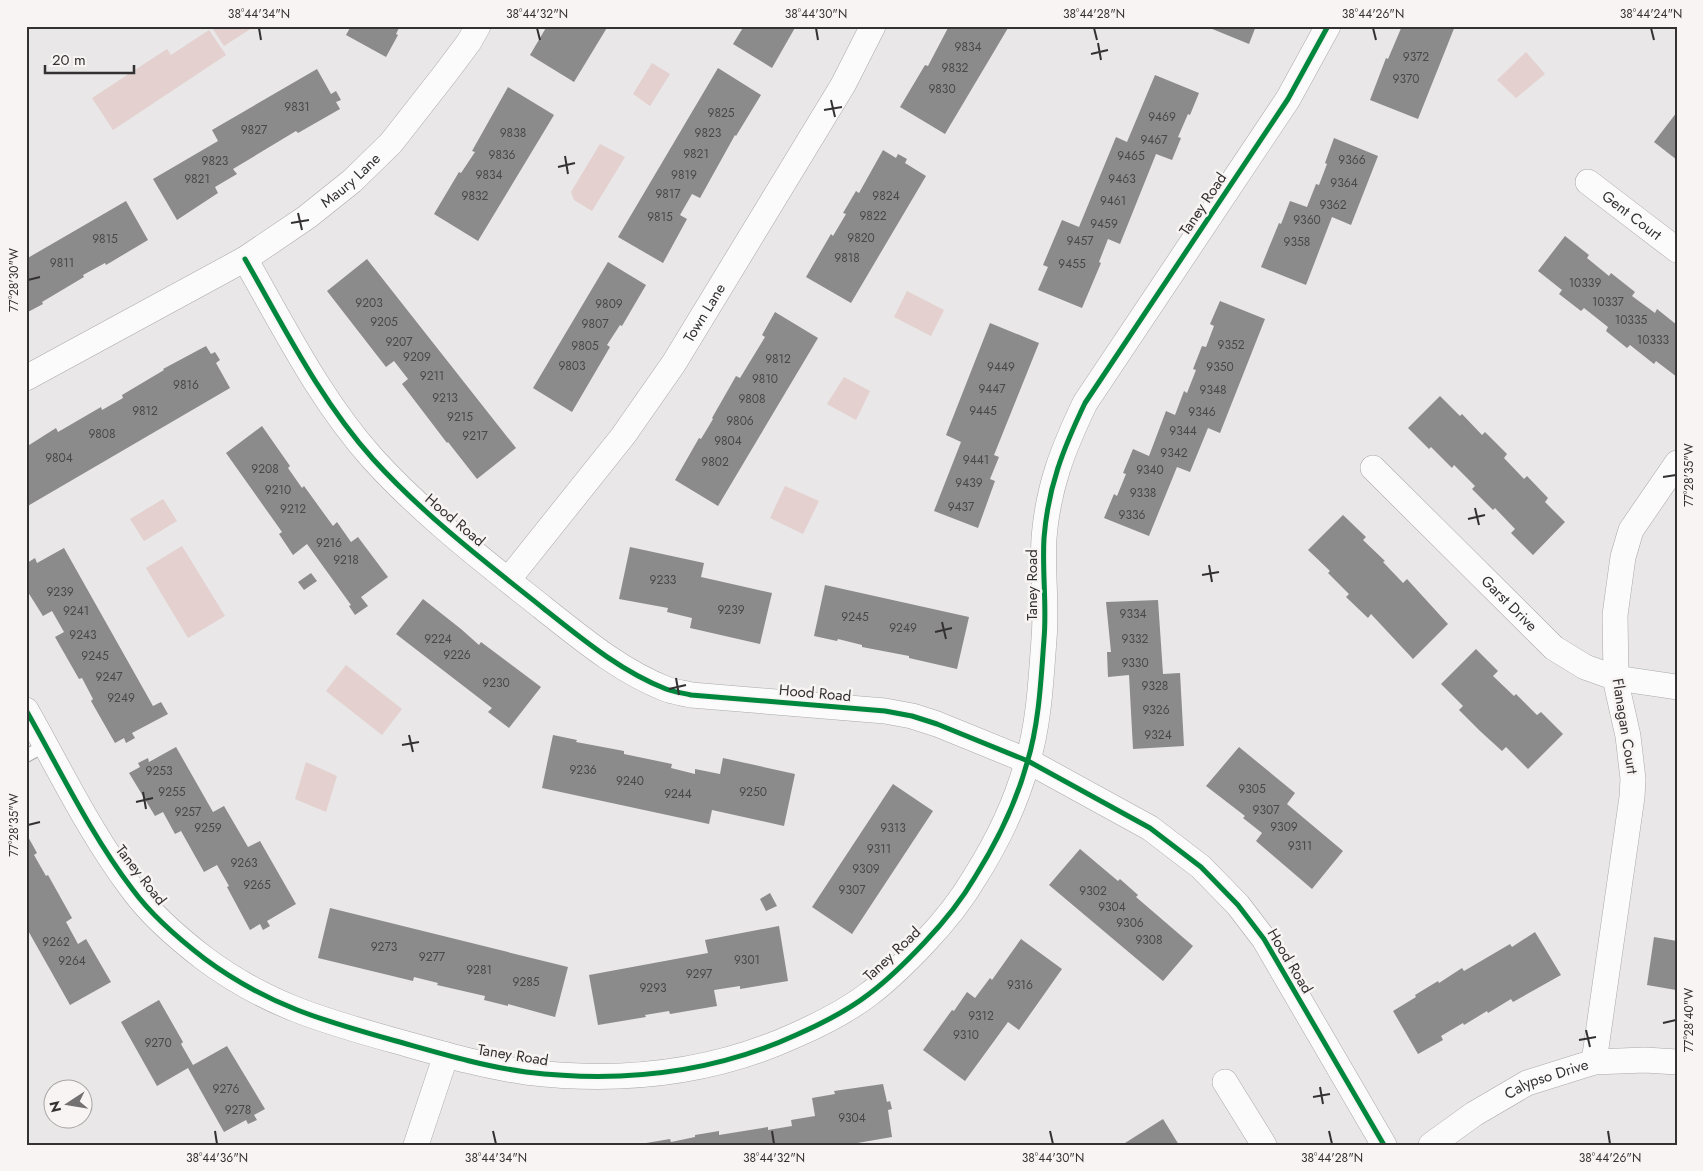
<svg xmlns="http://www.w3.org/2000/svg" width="1703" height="1171" font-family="Jost,sans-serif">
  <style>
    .green { fill: #e3d0cf }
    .building { fill: #8c8b8b }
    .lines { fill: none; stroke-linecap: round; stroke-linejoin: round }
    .lane-casing { stroke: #aaa8a8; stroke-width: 14 }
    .street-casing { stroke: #aaa8a8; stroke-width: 26 }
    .lane { stroke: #fcfbfb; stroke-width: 12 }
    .street { stroke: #fcfbfb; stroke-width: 25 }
    .cycleway-casing { stroke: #f8f4f3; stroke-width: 8 }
    .cycleway { stroke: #00873e; stroke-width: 5 }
    .ticks { fill: none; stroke: #333131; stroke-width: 2 }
    .labels { text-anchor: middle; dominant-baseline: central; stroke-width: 5; stroke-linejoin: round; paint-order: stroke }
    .number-label { font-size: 12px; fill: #494848 }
    .street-label { font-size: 15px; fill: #333131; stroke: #f8f4f3 }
    .neatline { fill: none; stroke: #333131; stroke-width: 2 }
    .ticks-label { font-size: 12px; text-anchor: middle; fill: #333131 }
  </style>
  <rect width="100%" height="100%" fill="#e9e7e7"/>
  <g class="green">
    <path d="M211 26H255L224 46Z"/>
    <path d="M209 30 226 55 113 130 92 98 167 49 171 55Z"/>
    <path d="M1526 52 1545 74 1516 98 1497 80Z"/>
    <path d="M652 63 670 74 650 106 633 94Z"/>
    <path d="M600 144 625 157 592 211 574 200 571 192Z"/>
    <path d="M907 291 944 310 931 336 894 317Z"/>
    <path d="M844 377 870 391 856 420 827 404Z"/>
    <path d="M785 486 819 501 803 534 770 518Z"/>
    <path d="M163 499 177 521 144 541 130 519Z"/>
    <path d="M182 546 225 616 188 638 146 568Z"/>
    <path d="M346 665 402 709 382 735 326 691Z"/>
    <path d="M306 762 337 776 326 812 295 799Z"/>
  </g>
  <g class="building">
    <path d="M351 26H400L396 34 398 35 386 57 346 35Z"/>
    <path d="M547 26H608L574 82 530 55Z"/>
    <path d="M744 26H796L772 68 733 44Z"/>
    <path d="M949 26H1006L1008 28 945 134 900 107 925 65 928 66Z"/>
    <path d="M1205 26H1256L1249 44Z"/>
    <path d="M1402 26H1455L1418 119 1370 100 1386 58 1388 59Z"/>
    <path d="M718 68 761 95 736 136 735 135 700 198 692 194 680 215 687 219 663 263 618 237Z"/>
    <path d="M317 69 331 94 336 91 341 100 336 102 340 109 298 133 296 131 233 169 237 174 215 187 218 193 177 220 153 179 218 141 212 130Z"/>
    <path d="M1155 75 1199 93 1190 115 1188 114 1178 137 1181 138 1172 160 1156 154 1120 244 1108 239 1099 262 1101 263 1082 308 1038 290 1048 267 1043 265 1062 220 1079 227 1116 137 1127 142Z"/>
    <path d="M508 87 554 115 478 241 434 214 459 172 461 173 475 152 472 151Z"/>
    <path d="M1677 112V160L1654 142Z"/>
    <path d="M1334 138 1378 156 1351 225 1332 217 1306 285 1261 267 1279 223 1281 224 1290 201 1307 207 1316 184 1319 185 1327 164 1325 163Z"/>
    <path d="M883 150 896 158 898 154 907 159 905 163 926 176 851 303 806 277 831 234 833 236 846 214 843 213 856 191 859 193Z"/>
    <path d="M126 201 148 240 106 265 105 263 83 275 84 277 42 302 43 304 26 313V259Z"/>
    <path d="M1565 236 1589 255 1587 258 1609 276 1611 273 1635 292 1632 296 1655 313 1657 309 1677 325V377L1656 361 1654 364 1630 345 1627 348 1606 331 1608 327 1584 308 1581 311 1559 294 1562 290 1538 271Z"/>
    <path d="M367 259 516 448 477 479 448 442 447 443 402 384 408 379 394 361 386 367 327 291Z"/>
    <path d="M608 262 646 285 622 326 620 325 607 345 610 347 572 412 533 388Z"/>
    <path d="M1220 301 1265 319 1220 433 1208 428 1190 472 1177 467 1149 536 1104 518 1114 494 1117 496 1126 474 1123 473 1133 449 1149 456 1166 411 1175 415 1184 391 1187 393 1196 370 1193 369 1202 346 1206 347 1214 326 1210 324Z"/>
    <path d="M775 312 818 338 718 506 675 480 699 438 701 439 713 419 712 418 736 376 740 378 765 337 762 335Z"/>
    <path d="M990 323 1039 343 994 455 999 457 990 479 995 481 978 528 934 511 961 442 946 435Z"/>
    <path d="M206 346 211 354 215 352 220 360 216 363 230 388 26 507V447L56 428 58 432 101 407 102 410 123 398 122 395 164 370 163 369Z"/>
    <path d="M1440 396 1460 416 1462 414 1482 435 1485 432 1507 454 1504 458 1524 479 1527 476 1548 498 1545 502 1565 522 1533 555 1511 533 1515 529 1495 508 1493 510 1472 489 1475 486 1454 465 1452 468 1431 447 1429 449 1408 428Z"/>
    <path d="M262 426 290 466 288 468 302 488 304 486 333 526 337 522 351 542 358 537 388 577 361 597 368 606 355 615 349 606 351 605 307 544 293 555 279 534 282 532 226 453Z"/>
    <path d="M1343 515 1366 537 1363 540 1385 561 1383 562 1403 583 1407 579 1448 624 1413 659 1371 614 1368 618 1346 597 1349 594 1328 573 1330 571 1308 550Z"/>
    <path d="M630 547 704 563 701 577 772 593 760 644 690 628 692 618 667 612 668 608 619 599Z"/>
    <path d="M64 548 153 706 161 702 168 714 132 733 135 738 126 743 124 738 115 743 91 701 93 699 82 678 79 679 55 637 64 632 52 611 43 616 26 589V569L29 567 27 563 35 558 37 563Z"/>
    <path d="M311 573 317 581 304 590 298 582Z"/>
    <path d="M825 585 969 617 957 669 909 658V656L862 647V645L838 639 837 641 814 636Z"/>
    <path d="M423 599 461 629 479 645 481 642 541 687 509 728 488 712 492 708 396 634Z"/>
    <path d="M1158 600 1163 674 1180 673 1184 746 1133 749 1129 675 1108 677 1107 652H1111L1106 602Z"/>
    <path d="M1476 649 1498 671 1493 676 1514 696 1516 694 1537 715 1541 712 1563 734 1528 769 1506 747 1502 751 1480 731 1459 710 1463 706 1441 684Z"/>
    <path d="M553 735 577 740 576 742 624 751V754L672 764 671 768 695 774V769L720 774 723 758 795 774 784 826 712 810 709 824 542 788Z"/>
    <path d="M176 747 213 812 224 806 248 847 260 841 296 904 267 921 270 926 263 930 260 924 250 930 227 887 229 886 217 865 204 872 181 831 175 834 163 812 155 816 129 773 140 767 138 763 148 758 149 762Z"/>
    <path d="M1239 747 1295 793 1287 804 1343 851 1312 889 1256 841 1262 833 1243 818 1245 816 1206 786Z"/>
    <path d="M893 784 933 811 852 934 812 907Z"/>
    <path d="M26 833 37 853 34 855 46 876 48 875 72 918 66 922 78 944 86 939 111 982 70 1005 26 927Z"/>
    <path d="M1080 849 1118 881 1120 879 1138 895 1136 897 1193 946 1163 981 1049 885Z"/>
    <path d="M770 893 777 906 766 911 760 899Z"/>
    <path d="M330 908 568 967 555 1017 508 1004V1006L484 1000 485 996 437 985 438 983 414 977 413 981 318 958Z"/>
    <path d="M779 926 788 981 740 989V986L714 990 717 1006 670 1014 669 1011 645 1015 646 1017 598 1025 589 975 708 953 705 940Z"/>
    <path d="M1535 932 1561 975 1513 1002 1511 999 1488 1013 1487 1011 1464 1025 1463 1023 1441 1036 1443 1040 1418 1054 1393 1011 1416 997 1415 995 1438 981 1439 983 1462 968 1464 971 1510 944 1512 947Z"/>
    <path d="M1654 937 1677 941 1676 990 1647 985Z"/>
    <path d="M1021 939 1062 969 1019 1030 1008 1022 965 1081 923 1050 952 1010 954 1011 967 992 975 998 990 978 992 980Z"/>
    <path d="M159 1000 183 1042 181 1044 193 1065 227 1046 265 1109 254 1115 257 1120 248 1124 246 1120 224 1132 188 1068 157 1086 121 1022Z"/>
    <path d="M883 1084 887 1102 890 1101 892 1109 888 1110 892 1137 846 1145H646V1143L670 1139 671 1142 695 1137V1135L719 1131V1135L768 1127V1130L792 1126 791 1120 815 1116 812 1098 835 1094 834 1091Z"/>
    <path d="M1163 1119 1179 1145H1126L1125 1143Z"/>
  </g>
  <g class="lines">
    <defs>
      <path id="lane" d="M26 756 46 745"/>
      <g id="street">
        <path id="s1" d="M1588 182 1677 250"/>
        <path d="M245 259C284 327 320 400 373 459 424 515 484 561 543 608 581 638 620 671 666 689 674 692 683 693 691 695L885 711 912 716 937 724 1028 761 1150 828 1201 867 1238 905 1264 939 1384 1145"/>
        <path id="s2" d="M26 378 245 259 307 217 352 181 391 143 445 74 469 42 478 26"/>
        <path id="s3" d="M1373 468 1554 648 1585 667 1616 678 1677 687"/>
        <path id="s4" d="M508 580 623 436 674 363 843 85 873 26"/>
        <path d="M26 710C60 770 91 835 133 890 152 916 179 939 205 959 267 1005 324 1021 396 1041 439 1053 482 1066 526 1072 618 1083 711 1074 796 1035 821 1024 847 1011 869 994 889 979 907 961 924 943 943 923 961 901 975 877 997 842 1016 803 1027 763 1039 724 1041 680 1044 639 1047 606 1042 572 1044 538 1048 487 1063 449 1085 403L1288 99 1328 26"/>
        <path d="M1594 1062 1632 797 1633 779 1628 736 1617 687 1616 678 1615 615 1623 557 1631 530 1677 463"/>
        <path d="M1225 1082 1264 1145"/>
        <path d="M416 1145 446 1055"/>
        <path id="s5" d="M1431 1145 1474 1114 1527 1083 1594 1062 1645 1060 1677 1062"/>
      </g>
    </defs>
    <use href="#lane" class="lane-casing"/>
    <use href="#street" class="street-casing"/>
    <use href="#lane" class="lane"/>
    <use href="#street" class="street"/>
    <defs>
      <g id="cycleway">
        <path d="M245 259C284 327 320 400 373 459 424 515 484 561 543 608 581 638 620 671 666 689 674 692 683 693 691 695L885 711 912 716 937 724 1028 761 1150 828 1201 867 1238 905 1264 939 1384 1145"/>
        <path d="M26 710C60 770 91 835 133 890 152 916 179 939 205 959 267 1005 324 1021 396 1041 439 1053 482 1066 526 1072 618 1083 711 1074 796 1035 821 1024 847 1011 869 994 889 979 907 961 924 943 943 923 961 901 975 877 997 842 1016 803 1027 763 1039 724 1041 680 1044 639 1047 606 1042 572 1044 538 1048 487 1063 449 1085 403L1288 99 1328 26"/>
      </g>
    </defs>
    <use href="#cycleway" class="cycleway-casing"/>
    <use href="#cycleway" class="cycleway"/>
  </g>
  <path class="ticks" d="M259 28 261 40M537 28 540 40M816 28 818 40M1094 28 1097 40M1373 28 1376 40M1651 28 1654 40M1098 43 1101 60M1091 54 1108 50M831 100 835 117M824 110 842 107M565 156 568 174M558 167 575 163M298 213 302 230M291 223 309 220M28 280 40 277M1663 477 1676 475M1475 508 1479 525M1468 519 1485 515M1209 565 1212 582M1202 575 1219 572M942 622 946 639M935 632 952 628M676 678 679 695M669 689 686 685M409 735 413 752M402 745 419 742M143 792 146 809M136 802 153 798M28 825 40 822M1663 1023 1676 1020M1586 1030 1590 1047M1579 1040 1596 1037M1320 1087 1323 1104M1313 1097 1330 1094M215 1131 217 1144M493 1131 496 1144M772 1131 774 1144M1050 1131 1053 1144M1329 1131 1332 1144M1608 1131 1610 1144"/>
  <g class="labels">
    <g class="number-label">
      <text x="968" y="47">9834</text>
      <text x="1416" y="57">9372</text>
      <text x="955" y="68">9832</text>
      <text x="1406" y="79">9370</text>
      <text x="942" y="89">9830</text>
      <text x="297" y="107">9831</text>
      <text x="721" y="113">9825</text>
      <text x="1162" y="117">9469</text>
      <text x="254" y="130">9827</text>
      <text x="513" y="133">9838</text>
      <text x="708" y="133">9823</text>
      <text x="1154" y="140">9467</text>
      <text x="696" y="154">9821</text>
      <text x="502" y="155">9836</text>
      <text x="1131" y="156">9465</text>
      <text x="1352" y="160">9366</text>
      <text x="215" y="161">9823</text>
      <text x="489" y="175">9834</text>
      <text x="684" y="175">9819</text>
      <text x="197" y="179">9821</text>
      <text x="1122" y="179">9463</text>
      <text x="1344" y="183">9364</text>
      <text x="668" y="194">9817</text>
      <text x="475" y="196">9832</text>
      <text x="886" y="196">9824</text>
      <text x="1113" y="201">9461</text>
      <text x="1333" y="205">9362</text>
      <text x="873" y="216">9822</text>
      <text x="660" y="217">9815</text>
      <text x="1307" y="220">9360</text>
      <text x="1104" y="224">9459</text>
      <text x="861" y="238">9820</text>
      <text x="105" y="239">9815</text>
      <text x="1080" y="241">9457</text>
      <text x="1297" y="242">9358</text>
      <text x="847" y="258">9818</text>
      <text x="62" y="263">9811</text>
      <text x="1072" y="264">9455</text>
      <text x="1585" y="283">10339</text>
      <text x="1608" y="302">10337</text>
      <text x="369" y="303">9203</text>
      <text x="609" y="304">9809</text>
      <text x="1631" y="320">10335</text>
      <text x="384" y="322">9205</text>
      <text x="595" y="324">9807</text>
      <text x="1653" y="340">10333</text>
      <text x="399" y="342">9207</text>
      <text x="1231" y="345">9352</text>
      <text x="585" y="346">9805</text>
      <text x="417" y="357">9209</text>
      <text x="778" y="359">9812</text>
      <text x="572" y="366">9803</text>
      <text x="1001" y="367">9449</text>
      <text x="1220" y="367">9350</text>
      <text x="432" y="376">9211</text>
      <text x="765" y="379">9810</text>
      <text x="186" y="385">9816</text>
      <text x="992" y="389">9447</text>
      <text x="1213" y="390">9348</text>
      <text x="445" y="398">9213</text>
      <text x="752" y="399">9808</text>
      <text x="145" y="411">9812</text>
      <text x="983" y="411">9445</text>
      <text x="1202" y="412">9346</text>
      <text x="460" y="417">9215</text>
      <text x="740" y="421">9806</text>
      <text x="1183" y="431">9344</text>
      <text x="102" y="434">9808</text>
      <text x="475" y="436">9217</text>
      <text x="728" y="441">9804</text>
      <text x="1174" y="453">9342</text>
      <text x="59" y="458">9804</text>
      <text x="976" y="460">9441</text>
      <text x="715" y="462">9802</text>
      <text x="265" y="469">9208</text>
      <text x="1150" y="470">9340</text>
      <text x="969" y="483">9439</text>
      <text x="278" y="490">9210</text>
      <text x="1143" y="493">9338</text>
      <text x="961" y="507">9437</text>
      <text x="293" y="509">9212</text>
      <text x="1132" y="515">9336</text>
      <text x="329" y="543">9216</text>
      <text x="346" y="560">9218</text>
      <text x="663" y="580">9233</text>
      <text x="60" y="592">9239</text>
      <text x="731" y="610">9239</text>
      <text x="76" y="611">9241</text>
      <text x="1133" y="614">9334</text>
      <text x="855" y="617">9245</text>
      <text x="903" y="628">9249</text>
      <text x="83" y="635">9243</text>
      <text x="438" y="639">9224</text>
      <text x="1135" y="639">9332</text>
      <text x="457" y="655">9226</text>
      <text x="95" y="656">9245</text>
      <text x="1135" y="663">9330</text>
      <text x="109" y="677">9247</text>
      <text x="496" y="683">9230</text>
      <text x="1155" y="686">9328</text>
      <text x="121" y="698">9249</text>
      <text x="1156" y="710">9326</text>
      <text x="1158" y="735">9324</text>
      <text x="583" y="770">9236</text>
      <text x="159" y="771">9253</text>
      <text x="630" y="781">9240</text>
      <text x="1252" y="789">9305</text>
      <text x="172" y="792">9255</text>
      <text x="753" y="792">9250</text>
      <text x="678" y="794">9244</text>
      <text x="1266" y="810">9307</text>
      <text x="188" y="812">9257</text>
      <text x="1284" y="827">9309</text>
      <text x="208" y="828">9259</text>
      <text x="893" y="828">9313</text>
      <text x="1300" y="846">9311</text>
      <text x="879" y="849">9311</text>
      <text x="244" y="863">9263</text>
      <text x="866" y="869">9309</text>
      <text x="257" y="885">9265</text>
      <text x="852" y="890">9307</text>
      <text x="1093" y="891">9302</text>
      <text x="1112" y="907">9304</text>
      <text x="1130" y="923">9306</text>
      <text x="1149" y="940">9308</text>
      <text x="56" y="942">9262</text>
      <text x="384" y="947">9273</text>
      <text x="432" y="957">9277</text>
      <text x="747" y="960">9301</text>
      <text x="72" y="961">9264</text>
      <text x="479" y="970">9281</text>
      <text x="699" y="974">9297</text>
      <text x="526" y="982">9285</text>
      <text x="1020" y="985">9316</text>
      <text x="653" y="988">9293</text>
      <text x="981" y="1016">9312</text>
      <text x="966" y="1035">9310</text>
      <text x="158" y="1043">9270</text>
      <text x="226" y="1089">9276</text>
      <text x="238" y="1110">9278</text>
      <text x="852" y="1118">9304</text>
    </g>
    <g class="street-label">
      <text stroke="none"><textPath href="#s2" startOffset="381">Maury Lane</textPath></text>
      <text transform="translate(1203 204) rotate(-56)">Taney Road</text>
      <text stroke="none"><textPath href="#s1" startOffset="55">Gent Court</textPath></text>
      <text stroke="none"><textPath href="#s4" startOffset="332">Town Lane</textPath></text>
      <text transform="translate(455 520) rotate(40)">Hood Road</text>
      <text transform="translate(1032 585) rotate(-90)">Taney Road</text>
      <text stroke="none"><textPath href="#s3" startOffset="192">Garst Drive</textPath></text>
      <text transform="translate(815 693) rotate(5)">Hood Road</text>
      <text transform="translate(1625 726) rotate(81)">Flanagan Court</text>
      <text transform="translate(141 875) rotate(52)">Taney Road</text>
      <text transform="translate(892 954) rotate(-43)">Taney Road</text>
      <text transform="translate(1290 961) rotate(59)">Hood Road</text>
      <text transform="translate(513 1055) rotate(9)">Taney Road</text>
      <text stroke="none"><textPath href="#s5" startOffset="134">Calypso Drive</textPath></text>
    </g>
  </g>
  <rect width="1703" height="1171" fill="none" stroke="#f8f4f3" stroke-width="55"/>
  <g transform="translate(68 1104) rotate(258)"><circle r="24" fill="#f8f4f3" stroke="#a9a6a5"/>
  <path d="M0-4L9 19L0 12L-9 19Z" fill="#737171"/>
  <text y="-8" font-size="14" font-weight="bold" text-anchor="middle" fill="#333131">N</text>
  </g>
  <path d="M45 65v8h89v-8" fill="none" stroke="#333131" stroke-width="2.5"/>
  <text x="52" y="65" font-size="15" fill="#333131" stroke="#f8f4f3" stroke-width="4" paint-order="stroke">20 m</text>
  <rect x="28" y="28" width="1648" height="1116" class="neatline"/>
  <g class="ticks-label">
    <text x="259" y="18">38°44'34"N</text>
    <text x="537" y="18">38°44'32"N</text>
    <text x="816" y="18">38°44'30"N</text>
    <text x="1094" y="18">38°44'28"N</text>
    <text x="1373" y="18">38°44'26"N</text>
    <text x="1651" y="18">38°44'24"N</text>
    <text transform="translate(14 280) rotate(-90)" y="4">77°28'30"W</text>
    <text transform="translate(1689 475) rotate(-90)" y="4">77°28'35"W</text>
    <text transform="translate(14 825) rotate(-90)" y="4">77°28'35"W</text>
    <text transform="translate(1689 1020) rotate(-90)" y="4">77°28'40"W</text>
    <text x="217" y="1162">38°44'36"N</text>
    <text x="496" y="1162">38°44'34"N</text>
    <text x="774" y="1162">38°44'32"N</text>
    <text x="1053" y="1162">38°44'30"N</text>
    <text x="1332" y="1162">38°44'28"N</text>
    <text x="1610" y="1162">38°44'26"N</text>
  </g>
</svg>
